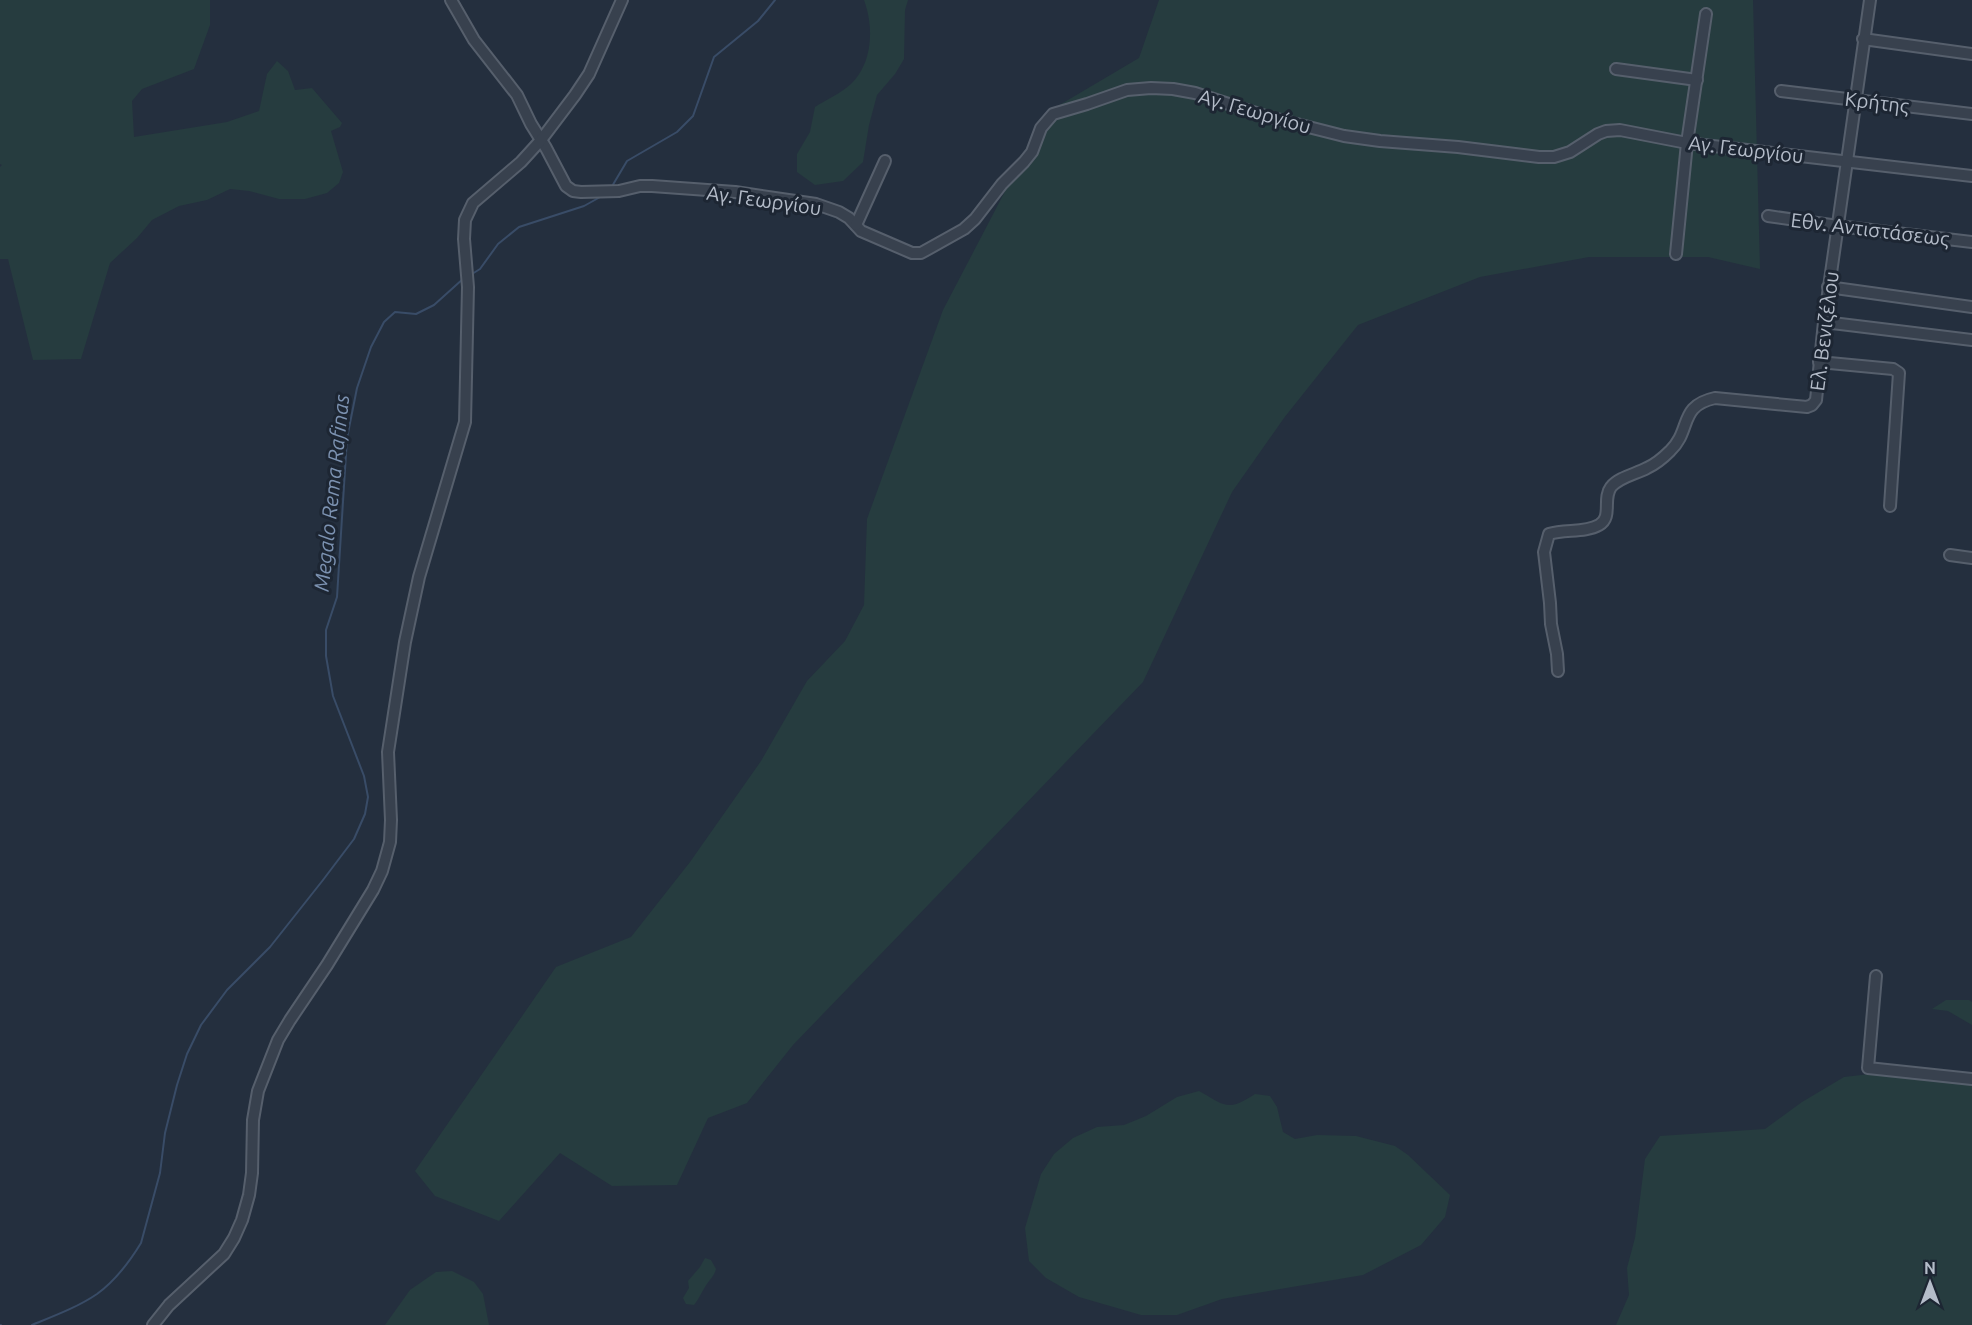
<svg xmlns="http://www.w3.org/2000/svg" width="1972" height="1325" font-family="Ubuntu,sans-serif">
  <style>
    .green { fill: #263c3f }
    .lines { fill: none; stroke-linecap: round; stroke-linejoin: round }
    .stream { stroke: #394c67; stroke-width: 2 }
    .minor-casing { stroke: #565f6c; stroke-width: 14 }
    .minor { stroke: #38414e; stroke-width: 10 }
    .labels { text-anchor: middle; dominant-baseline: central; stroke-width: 6; stroke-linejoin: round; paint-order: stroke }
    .street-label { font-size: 20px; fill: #b4bcc9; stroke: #1d2633 }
    .water-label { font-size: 21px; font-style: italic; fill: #7c92b1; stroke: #1d2633 }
  </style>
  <rect width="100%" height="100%" fill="#242f3e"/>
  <g class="green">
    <path d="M0 0H210V25L194 69 142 89 132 101 134 137 227 122 259 111 267 74 277 61 288 71 295 90 312 88 342 123 340 127 331 131 343 172 339 183 327 193 305 199H279L249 191 230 189 207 200 179 206 152 220 137 238 110 263 81 359 33 360 8 259H0V167L2 165 0 164Z"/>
    <path d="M864 0H908L905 10 904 59 895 74 877 95 869 125 863 162 843 181 815 185 797 172V154L810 132 815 107C826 100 841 93 851 84 873 63 874 27 864 0Z"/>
    <path d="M1159 0H1753L1760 269 1708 257H1589L1480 277 1358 325 1284 418 1232 492 1143 682 793 1045 747 1103 708 1118 677 1185 612 1186 560 1153 499 1221 435 1196 415 1171 556 967 631 937 690 862 761 761 807 681 845 641 864 605 867 519 943 310 1046 113 1139 58Z"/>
    <path d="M1946 1000H1969L1972 1002V1025L1948 1011 1932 1009Z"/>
    <path d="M1870 1074 1972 1084V1325H1616L1629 1295 1627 1268 1635 1238 1645 1159 1660 1136 1765 1129 1802 1102 1844 1077Z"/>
    <path d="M1199 1091C1226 1106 1227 1112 1255 1094L1270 1096 1277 1107 1283 1132 1295 1139 1317 1135 1356 1136 1395 1146 1408 1155 1450 1195 1445 1217 1421 1245 1363 1275 1222 1299 1177 1315H1141L1079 1297 1046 1278 1029 1261 1025 1228 1041 1174 1054 1154 1073 1138 1097 1127 1124 1125 1146 1116 1177 1097Z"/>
    <path d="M705 1258 711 1260 716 1269C714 1277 709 1280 705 1287 701 1293 699 1299 694 1305L686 1304 683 1298 689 1288 688 1281 700 1267Z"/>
    <path d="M452 1271 474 1282 483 1294 489 1325H385L410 1290 436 1272Z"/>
  </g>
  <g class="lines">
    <g class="stream">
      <path d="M611 188 627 161 677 132 693 116 714 57 758 21 775 0"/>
      <path d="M472 274 480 269 498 244 519 227 584 206 602 196"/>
      <path d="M0 1325H1"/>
      <path d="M32 1325C54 1316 78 1307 97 1294 115 1281 130 1261 141 1243L160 1173 165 1133 177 1085 187 1054 201 1025 227 990 270 947 323 880 354 839 365 814 368 797 364 776 333 696 326 656V630L337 597 347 438 357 388 371 347 384 322 395 312 416 314 434 305 464 278"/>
    </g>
    <defs>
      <g id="minor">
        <path d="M451 0 474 40 517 95 531 124 546 148 566 186 573 191 581 192 619 191 640 186H652L735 192 816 204 839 212 849 218 861 231 912 253H921L964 229 975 219 1002 184 1024 162 1032 152 1041 128 1053 114 1087 104 1127 90 1151 88 1173 89 1195 93 1265 116 1344 136 1380 141 1458 147 1539 157H1554L1570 152 1598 134 1606 131 1620 130 1687 143 1972 176"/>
        <path d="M1863 39 1972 54"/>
        <path d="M1616 69 1697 80"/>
        <path d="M1781 91 1972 114"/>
        <path d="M1768 216 1838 226 1972 242"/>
        <path d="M856 225 885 161"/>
        <path d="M1676 254 1687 143 1706 14"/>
        <path d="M1828 287 1972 307"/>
        <path d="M1824 322 1972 340"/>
        <path d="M1819 362 1893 369 1899 373 1890 506"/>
        <path d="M1950 555 1972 558"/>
        <path d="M1558 671 1557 654 1551 624 1550 603 1544 552 1549 534C1565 529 1585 533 1599 525 1613 517 1602 499 1611 487 1619 477 1636 474 1647 468 1656 464 1663 458 1670 451 1692 430 1678 406 1715 398L1807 407 1812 405 1816 400 1824 322 1870 0"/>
        <path d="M1876 976 1868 1068 1972 1079"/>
        <path d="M153 1325 169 1305 224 1254 234 1238 242 1220 249 1195 252 1173 253 1120 258 1091 278 1040 290 1020 327 965 373 890 382 871 390 842 391 820 388 752 405 642 419 577 465 422 468 287 464 239 465 220 473 203 521 162 541 140 575 95 589 74 622 0"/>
      </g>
    </defs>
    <use href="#minor" class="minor-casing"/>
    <use href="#minor" class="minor"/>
  </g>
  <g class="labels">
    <g class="street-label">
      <text transform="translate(1877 102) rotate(7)">Κρήτης</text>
      <text transform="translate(1255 111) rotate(16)">Αγ. Γεωργίου</text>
      <text transform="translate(1746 149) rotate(7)">Αγ. Γεωργίου</text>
      <text transform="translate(764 200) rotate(8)">Αγ. Γεωργίου</text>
      <text transform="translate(1870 229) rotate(7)">Εθν. Αντιστάσεως</text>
      <text transform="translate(1824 331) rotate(-83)">Ελ. Βενιζέλου</text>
    </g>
    <g class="water-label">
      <text transform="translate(331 493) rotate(-84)">Megalo Rema Rafinas</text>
    </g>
  </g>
  <g transform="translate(1930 1283)" stroke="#1d2633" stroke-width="4.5" paint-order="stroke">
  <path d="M0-4.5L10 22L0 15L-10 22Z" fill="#b4bcc9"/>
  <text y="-9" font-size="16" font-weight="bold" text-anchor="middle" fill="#b4bcc9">N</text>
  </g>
</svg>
